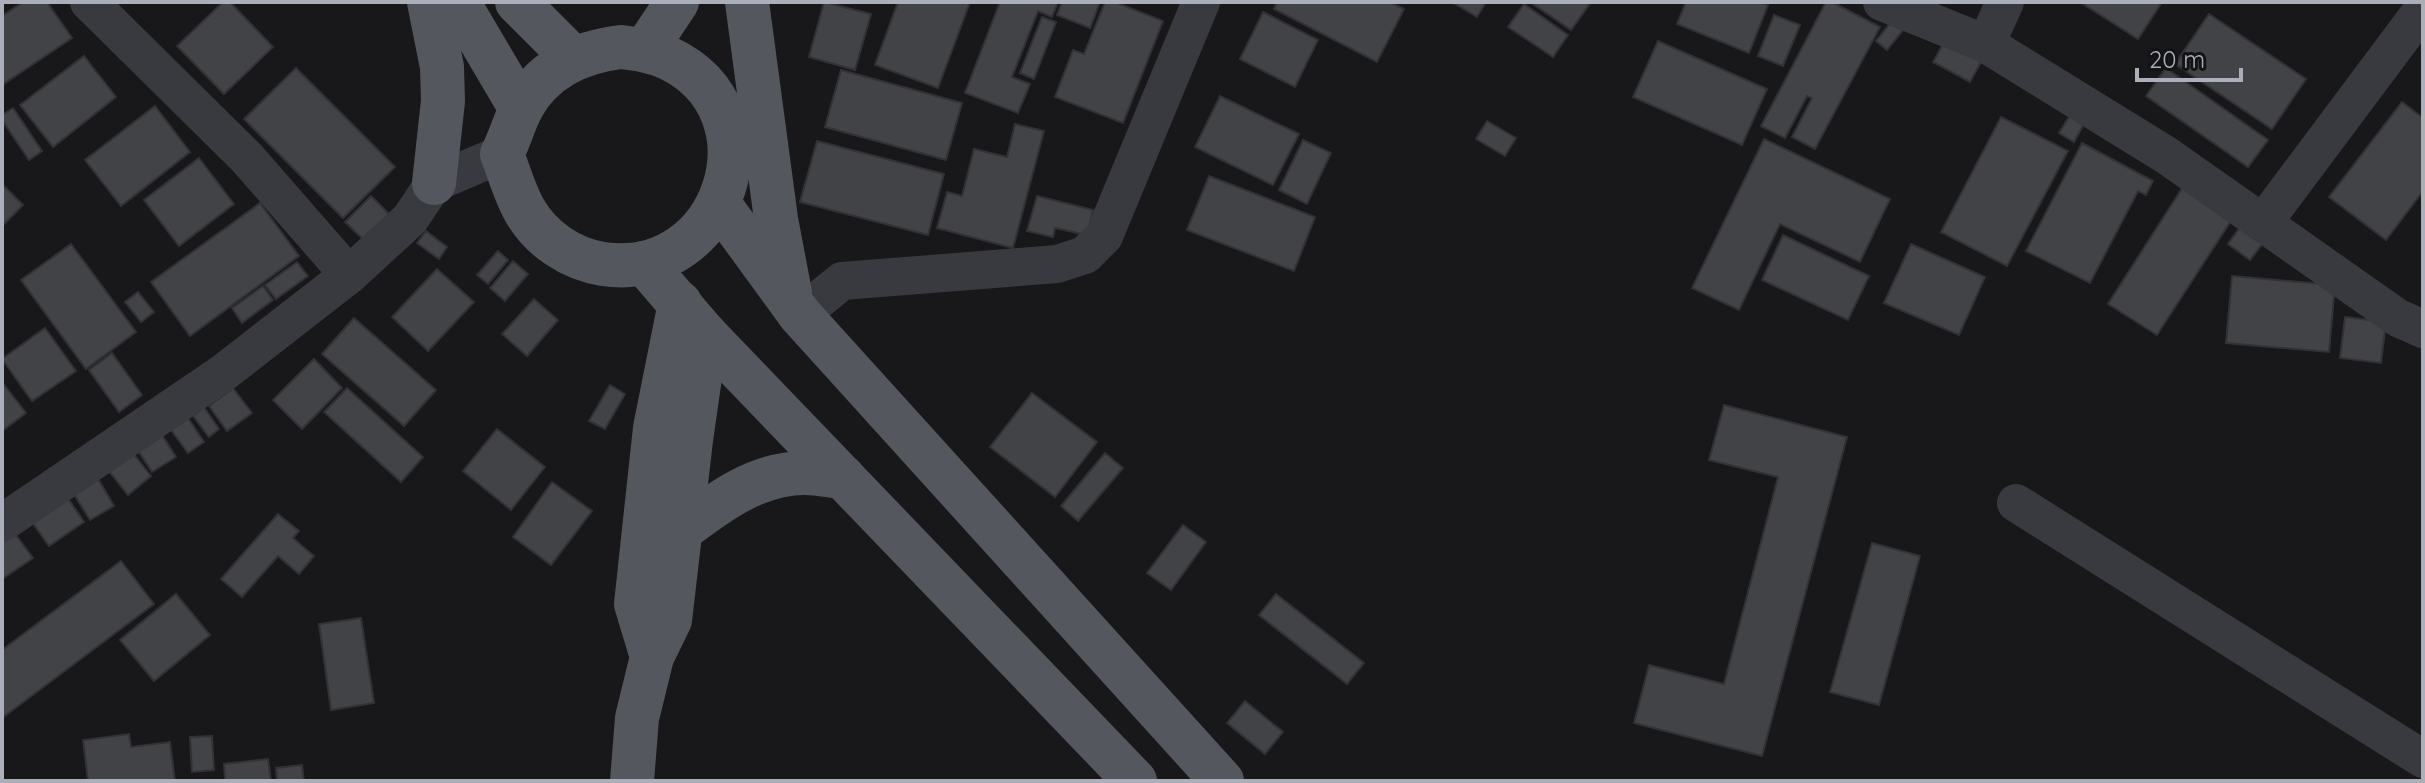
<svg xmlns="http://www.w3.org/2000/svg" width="2425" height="783" font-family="Quicksand,sans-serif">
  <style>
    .building { fill: #424347; stroke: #323236; stroke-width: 2 }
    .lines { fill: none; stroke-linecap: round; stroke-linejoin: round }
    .minor { stroke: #393a3f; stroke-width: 38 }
    .major { stroke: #55575e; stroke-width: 44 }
  </style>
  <rect width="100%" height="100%" fill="#18181a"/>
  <g class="building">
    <path d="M23 2H47L72 38 2 85V16Z"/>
    <path d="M223 2H230L273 47 224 94 177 46Z"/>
    <path d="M824 2 871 14 855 70 809 57Z"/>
    <path d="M898 2H970L938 88 875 65Z"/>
    <path d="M1000 2H1058L1052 17 1038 11 1012 77 1030 84 1018 113 965 93Z"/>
    <path d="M1062 2H1100L1090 28 1057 15Z"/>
    <path d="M1105 2H1115L1163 21 1123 123 1055 97 1073 50 1084 54Z"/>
    <path d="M1277 2H1390L1404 9 1377 62 1274 9Z"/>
    <path d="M1452 2H1486L1477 17Z"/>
    <path d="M1530 2H1591L1571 30Z"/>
    <path d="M1686 2H1760L1768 5 1749 53 1677 24Z"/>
    <path d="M1826 2H1832L1880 27 1815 149 1792 137 1812 98 1807 96 1785 138 1761 126Z"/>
    <path d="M2080 2H2162L2138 39Z"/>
    <path d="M1524 4 1568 35 1553 57 1508 27Z"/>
    <path d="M1263 12 1318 40 1295 87 1240 59Z"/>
    <path d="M2209 14 2306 79 2272 129 2175 64Z"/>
    <path d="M1774 15 1800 25 1783 66 1758 56Z"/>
    <path d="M1042 17 1056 22 1034 79 1020 73Z"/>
    <path d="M1891 22 1903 30 1887 50 1876 41Z"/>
    <path d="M1948 35 1985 55 1970 82 1933 62Z"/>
    <path d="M1658 41 1767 89 1742 145 1633 97Z"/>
    <path d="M84 56 116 97 53 147 20 105Z"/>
    <path d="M296 68 395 167 343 218 244 119Z"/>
    <path d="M2166 68 2268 140 2248 167 2146 96Z"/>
    <path d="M841 70 962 103 946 160 825 127Z"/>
    <path d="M1220 96 1299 134 1273 185 1195 147Z"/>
    <path d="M2402 102 2423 118V191L2386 240 2329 197Z"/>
    <path d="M155 106 190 152 121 206 85 160Z"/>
    <path d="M13 108 42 151 29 160 2 120V115Z"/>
    <path d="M2072 112 2086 120 2074 142 2059 133Z"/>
    <path d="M2001 117 2068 151 2007 266 1941 232Z"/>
    <path d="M1487 121 1516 138 1505 156 1476 139Z"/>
    <path d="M1015 124 1044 131 1013 248 937 228 947 192 962 196 974 149 1007 157Z"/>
    <path d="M1764 139 1890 199 1860 262 1780 224 1739 310 1692 288Z"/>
    <path d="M1303 140 1331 153 1307 204 1279 190Z"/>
    <path d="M817 141 944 174 928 235 800 202Z"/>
    <path d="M2082 143 2153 181 2146 195 2138 191 2090 283 2026 251Z"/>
    <path d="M199 158 234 204 179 246 144 200Z"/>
    <path d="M1209 176 1315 217 1294 271 1187 230Z"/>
    <path d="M2186 182 2236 213 2157 335 2108 304Z"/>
    <path d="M2 184 23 205 2 226Z"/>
    <path d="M371 196 394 219 368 244 345 222Z"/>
    <path d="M1037 196 1093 210 1087 235 1055 228 1053 237 1027 231Z"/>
    <path d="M260 203 299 256 190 336 151 282Z"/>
    <path d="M2243 223 2266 239 2250 260 2228 244Z"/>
    <path d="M426 231 447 247 439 259 417 243Z"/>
    <path d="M1783 235 1869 276 1848 320 1762 280Z"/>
    <path d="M71 244 136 332 86 369 21 280Z"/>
    <path d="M1911 244 1985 277 1959 335 1884 303Z"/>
    <path d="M498 251 508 260 488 284 477 275Z"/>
    <path d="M513 261 528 274 505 301 490 288Z"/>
    <path d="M297 262 308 276 276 299 265 285Z"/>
    <path d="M437 269 474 302 428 351 392 317Z"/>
    <path d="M2232 276 2335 285 2329 352 2226 343Z"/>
    <path d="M263 286 273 300 242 323 232 308Z"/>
    <path d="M138 292 154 312 141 322 125 302Z"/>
    <path d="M534 299 558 320 527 356 502 334Z"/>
    <path d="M2345 317 2386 322 2381 363 2340 358Z"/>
    <path d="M354 318 436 390 404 426 322 354Z"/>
    <path d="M45 328 76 371 32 401 2 359Z"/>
    <path d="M112 353 142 395 119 412 89 370Z"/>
    <path d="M314 359 342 388 302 429 273 400Z"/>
    <path d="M2 382 26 413 2 431Z"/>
    <path d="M610 385 625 394 605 429 589 421Z"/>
    <path d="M233 388 252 413 227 431 209 406Z"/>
    <path d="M347 388 423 457 401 482 324 412Z"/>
    <path d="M1032 393 1097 442 1055 497 990 447Z"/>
    <path d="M1724 405 1847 437 1762 756 1634 723 1649 665 1724 684 1778 477 1709 460Z"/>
    <path d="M204 407 219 429 209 437 193 416Z"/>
    <path d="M188 418 204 442 188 453 171 430Z"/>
    <path d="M497 429 545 467 511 510 463 471Z"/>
    <path d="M162 435 176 457 152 472 137 449Z"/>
    <path d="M132 452 151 476 128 495 108 470Z"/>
    <path d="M1105 453 1123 468 1078 521 1061 506Z"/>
    <path d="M97 477 114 506 90 520 72 491Z"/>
    <path d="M552 482 592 511 551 565 513 537Z"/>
    <path d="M67 497 84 522 49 546 32 522Z"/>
    <path d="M278 514 299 531 293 538 314 556 299 574 278 556 242 597 221 579Z"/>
    <path d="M1183 525 1206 542 1171 590 1147 573Z"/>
    <path d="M13 531 33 558 2 579V539Z"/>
    <path d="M1872 543 1920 556 1879 705 1830 692Z"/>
    <path d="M121 561 154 604 2 718V650Z"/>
    <path d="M176 594 210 635 154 681 120 640Z"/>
    <path d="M1276 594 1364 663 1347 684 1259 615Z"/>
    <path d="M361 618 374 703 331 710 319 624Z"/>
    <path d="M1245 701 1283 732 1265 754 1227 723Z"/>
    <path d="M129 734 131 747 170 742 175 781H88L83 740Z"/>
    <path d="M212 736 214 770 192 772 190 737Z"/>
    <path d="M268 759 271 781H219L225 780 224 764Z"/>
    <path d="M302 765 304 781H277L276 768Z"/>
  </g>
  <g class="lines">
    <g class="minor">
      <path d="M89 2 247 158 349 275"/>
      <path d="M1882 2 1986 44 2166 155 2398 318 2423 329"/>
      <path d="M1986 44 2005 2"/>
      <path d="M2263 223 2423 9"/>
      <path d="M800 315 842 281 1057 264 1085 255 1104 236 1201 2"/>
      <path d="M2016 503 2423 759"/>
      <path d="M2 523 223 373 349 275 410 219 434 183 502 154"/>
    </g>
    <g class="major">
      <path d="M429 2 442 67 443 101 434 183"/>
      <path d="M458 2 521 109"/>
      <path d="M517 2 573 58"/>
      <path d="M747 2 776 219 790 293"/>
      <path d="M621 47C637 49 653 51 668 58 781 111 726 282 603 264 571 259 541 239 525 211 515 194 509 172 502 154 510 139 514 122 522 107 543 69 579 52 621 47Z"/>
      <path d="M645 50 677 2"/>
      <path d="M719 204 800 315 1222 781"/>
      <path d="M644 263 706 335 1135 781"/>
      <path d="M680 531C717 503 756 473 805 473 818 473 831 476 843 477"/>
      <path d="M652 657 636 604 655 428 680 303"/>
      <path d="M632 781 637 718 652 657 670 620 691 440 706 335"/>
    </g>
  </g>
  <rect width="2425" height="783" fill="none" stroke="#aaafb9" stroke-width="8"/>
  <path d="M2137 68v12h104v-12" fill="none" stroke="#aaafb9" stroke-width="4"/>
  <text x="2149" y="68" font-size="24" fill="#aaafb9" stroke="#131315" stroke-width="6" paint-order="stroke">20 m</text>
</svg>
